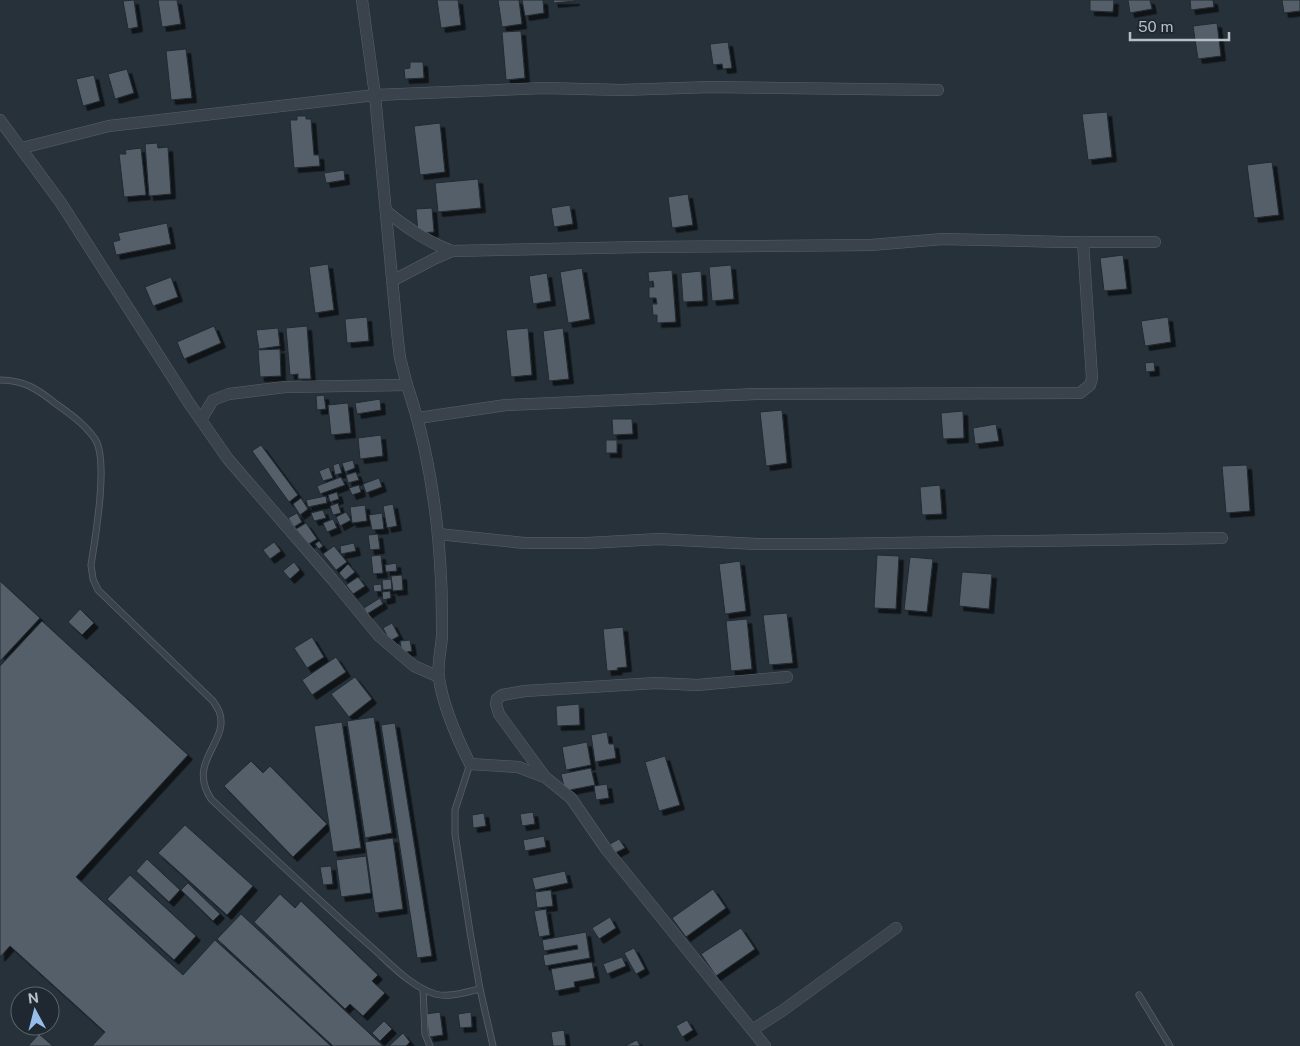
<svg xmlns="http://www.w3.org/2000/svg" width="1300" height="1046" font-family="'Public Sans',sans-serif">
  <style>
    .building { fill: #545f6a; stroke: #212a32; filter: url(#shadow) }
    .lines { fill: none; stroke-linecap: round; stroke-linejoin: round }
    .service-casing { stroke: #586169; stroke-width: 7 }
    .minor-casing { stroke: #586169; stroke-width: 12 }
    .service { stroke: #3a434b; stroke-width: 5.5 }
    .minor { stroke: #3a434b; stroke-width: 11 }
  </style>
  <defs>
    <filter id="shadow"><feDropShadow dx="4.5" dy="4.5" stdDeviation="0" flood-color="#0009"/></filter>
  </defs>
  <rect width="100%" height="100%" fill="#27313a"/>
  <g class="building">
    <path d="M134 0 138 27 128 29 123 1Z"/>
    <path d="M158 0H177L181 24 162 27Z"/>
    <path d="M437 0H458L461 25 441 28Z"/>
    <path d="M498 0H519L522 24 502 27Z"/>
    <path d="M522 0H543L544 13 525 16Z"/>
    <path d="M553 0H575V1L554 3Z"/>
    <path d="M1090 0H1114L1113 12 1090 11Z"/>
    <path d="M1128 0H1150L1152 9 1130 13Z"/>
    <path d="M1190 0H1213L1214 7 1191 10Z"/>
    <path d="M1282 0H1300V11L1284 13Z"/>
    <path d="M1217 23 1221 56 1198 59 1193 26Z"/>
    <path d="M521 31 525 78 506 80 502 32Z"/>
    <path d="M728 42 732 68 723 69 722 64 713 65 710 44Z"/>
    <path d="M186 49 192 98 171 100 166 51Z"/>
    <path d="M410 62H423L424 78 405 79 404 69 410 68Z"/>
    <path d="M127 69 134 93 115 99 108 74Z"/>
    <path d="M94 75 100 101 83 106 76 79Z"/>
    <path d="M1107 112 1112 157 1088 160 1082 114Z"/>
    <path d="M297 116H306V119H311L314 155H319L320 166 294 168 290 120H297Z"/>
    <path d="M440 123 445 172 420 175 414 126Z"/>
    <path d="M157 143 158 148 168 147 171 194 149 196 145 144Z"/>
    <path d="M141 148 146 195 124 197 119 154H126L125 150Z"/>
    <path d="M1272 162 1279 215 1254 218 1247 165Z"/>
    <path d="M344 170 345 180 326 183 324 173Z"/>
    <path d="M478 179 481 208 438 212 435 183Z"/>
    <path d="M688 194 693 225 672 228 668 197Z"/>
    <path d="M570 205 573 224 554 227 551 208Z"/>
    <path d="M432 208 434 232 418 233 416 209Z"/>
    <path d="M167 223 171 244 116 255 113 242 120 240 118 233Z"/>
    <path d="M1123 255 1127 289 1104 291 1100 258Z"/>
    <path d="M328 264 334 310 315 313 309 267Z"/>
    <path d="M731 265 734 299 712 301 709 267Z"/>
    <path d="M582 268 590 319 568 323 560 272Z"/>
    <path d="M672 270 676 322 657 323V315H653L652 304H657L656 298H649V287H654L653 281 649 282 648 272Z"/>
    <path d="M701 271 703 301 683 302 681 273Z"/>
    <path d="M547 273 551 301 533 304 529 276Z"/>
    <path d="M171 277 178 297 153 306 145 287Z"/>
    <path d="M367 317 369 341 347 343 345 319Z"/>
    <path d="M1168 317 1171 342 1145 346 1141 321Z"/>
    <path d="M214 326 221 343 184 359 177 342Z"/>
    <path d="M307 326 311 379H298V374L290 375 286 328Z"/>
    <path d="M278 328 280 346 259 349 256 330Z"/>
    <path d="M528 328 532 375 511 377 506 330Z"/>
    <path d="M563 328 569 379 549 381 543 331Z"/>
    <path d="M280 349 281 376 260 377 258 350Z"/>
    <path d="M1154 362 1155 371 1146 372 1145 363Z"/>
    <path d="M324 395 326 409 317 410 316 396Z"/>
    <path d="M380 399 381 410 357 414 355 403Z"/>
    <path d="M348 403 351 433 331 435 328 405Z"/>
    <path d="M782 410 787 463 766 466 760 412Z"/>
    <path d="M963 411 964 438 943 439 941 413Z"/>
    <path d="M612 419H632L633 434 613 435Z"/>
    <path d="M996 424 999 441 975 444 973 428Z"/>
    <path d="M381 435 383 456 360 459 358 438Z"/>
    <rect x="606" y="440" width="11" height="13"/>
    <path d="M261 445 298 495 289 502 252 451Z"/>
    <path d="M353 460 355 468 345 472 342 463Z"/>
    <path d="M339 463 342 473 335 475 333 465Z"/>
    <path d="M1247 465 1250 511 1226 513 1222 466Z"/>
    <path d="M329 467 333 478 323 481 319 471Z"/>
    <path d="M356 472 359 480 348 483 346 475Z"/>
    <path d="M341 477 345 485 320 494 317 486Z"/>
    <path d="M379 478 382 487 366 493 363 484Z"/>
    <path d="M359 485 361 492 352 495 349 488Z"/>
    <path d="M940 485 942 514 922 515 920 487Z"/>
    <path d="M337 492 339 499 330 502 328 495Z"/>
    <path d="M326 496 327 503 308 507 306 500Z"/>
    <path d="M301 498 308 509 300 515 293 504Z"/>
    <path d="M338 503 341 513 333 515 330 506Z"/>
    <path d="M393 504 397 526 387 528 383 506Z"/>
    <path d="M365 505 367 521 352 523 350 507Z"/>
    <path d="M323 510 326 518 314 521 311 513Z"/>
    <path d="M346 512 351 520 340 526 336 517Z"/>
    <path d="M297 513 302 522 294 527 288 518Z"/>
    <path d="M382 513 384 529 372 530 369 515Z"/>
    <path d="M333 519 337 528 327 532 323 523Z"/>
    <path d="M306 523 317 539 307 545 296 529Z"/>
    <path d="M378 534 380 549 370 550 368 535Z"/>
    <path d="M319 541 323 546 319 549 315 544Z"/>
    <path d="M274 542 281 551 270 559 263 550Z"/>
    <path d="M354 543 356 551 341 554 340 546Z"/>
    <path d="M334 546 347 562 336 570 323 554Z"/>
    <path d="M381 555 383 573 373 574 371 556Z"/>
    <path d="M877 555 899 556 896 609 874 608Z"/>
    <path d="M910 557 933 559 927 612 904 610Z"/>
    <path d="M740 561 746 611 725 614 719 564Z"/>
    <path d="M294 562 300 570 290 579 283 571Z"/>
    <path d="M396 563 397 571 386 572 385 565Z"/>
    <path d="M348 564 355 572 345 580 339 573Z"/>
    <path d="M962 572 992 574 989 609 959 606Z"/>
    <path d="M402 575 403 590 393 591 391 576Z"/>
    <path d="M358 577 365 586 353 594 346 585Z"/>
    <path d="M391 579 392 589 383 590 382 580Z"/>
    <path d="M0 581 40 618 0 661Z"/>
    <path d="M381 584 382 591 374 592 373 585Z"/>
    <path d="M390 591 391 598 383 600 382 592Z"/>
    <path d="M380 598 383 604 367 614 364 608Z"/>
    <path d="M80 609 94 623 82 635 68 622Z"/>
    <path d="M787 613 793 663 769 665 763 615Z"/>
    <path d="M747 619 752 669 731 671 726 621Z"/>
    <path d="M42 621 188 755 76 877 183 975 215 940 331 1046H92L105 1032 10 946 0 957V666Z"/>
    <path d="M392 623 399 636 390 641 383 628Z"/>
    <path d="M623 627 627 667 617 668 618 670 607 671 603 629Z"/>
    <path d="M312 637 324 657 307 668 294 648Z"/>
    <path d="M410 640 412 651 402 653 400 641Z"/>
    <path d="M336 657 346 672 312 695 302 680Z"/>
    <path d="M355 677 372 699 349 717 331 694Z"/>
    <path d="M579 704 580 725 557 726 556 706Z"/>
    <path d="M374 717 392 833 365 838 347 721Z"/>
    <path d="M342 722 361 848 333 852 314 726Z"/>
    <path d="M395 723 432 956 417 958 381 725Z"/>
    <path d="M607 732 609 744H614L616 758 595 762 591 735Z"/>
    <path d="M587 742 591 765 566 770 562 747Z"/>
    <path d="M665 756 680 805 659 811 645 762Z"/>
    <path d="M251 761 263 773 270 766 327 824 293 857 224 786Z"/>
    <path d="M591 768 595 785 565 791 561 774Z"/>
    <path d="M607 784 609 798 596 800 594 786Z"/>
    <path d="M533 812 535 824 522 826 520 814Z"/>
    <path d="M484 813 486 826 473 828 472 815Z"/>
    <path d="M185 825 253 886 227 915 158 853Z"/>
    <path d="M544 836 546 847 525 851 523 840Z"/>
    <path d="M393 838 403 909 375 913 365 842Z"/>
    <path d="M619 839 625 848 615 853 610 844Z"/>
    <path d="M366 856 371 893 341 897 336 860Z"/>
    <path d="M147 859 180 890 169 902 136 871Z"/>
    <path d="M331 866 333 884 323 885 320 867Z"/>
    <path d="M565 871 568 883 535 890 532 878Z"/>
    <path d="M130 875 196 936 174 960 107 899Z"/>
    <path d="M188 883 220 914 213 921 181 890Z"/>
    <path d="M713 889 726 908 686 937 672 918Z"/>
    <path d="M551 890 553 906 537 908 535 892Z"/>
    <path d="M280 894 295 908 301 901 378 975 372 981 385 993 363 1016 350 1004 345 1009 254 922Z"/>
    <path d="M546 909 550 935 539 937 534 911Z"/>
    <path d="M241 914 383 1046H333L217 939Z"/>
    <path d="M610 917 616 928 599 939 592 928Z"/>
    <path d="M741 928 755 949 716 976 701 954Z"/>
    <path d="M586 932 590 958 545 966 543 955 578 949 577 945 544 951 542 940Z"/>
    <path d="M634 948 645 969 636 974 624 953Z"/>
    <path d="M622 957 626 966 607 974 603 964Z"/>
    <path d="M592 962 595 978 574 982 575 987 555 991 551 969Z"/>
    <path d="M440 1012 443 1035 429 1037 426 1014Z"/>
    <path d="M471 1012 472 1027 460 1028 458 1014Z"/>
    <path d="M687 1020 693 1030 682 1037 676 1026Z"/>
    <path d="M384 1021 392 1029 380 1041 372 1033Z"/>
    <path d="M564 1030 566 1046H553L551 1032Z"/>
    <path d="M403 1033 410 1042 406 1046H389Z"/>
    <path d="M39 1034 53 1046H28Z"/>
    <path d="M637 1040 640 1046H625Z"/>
  </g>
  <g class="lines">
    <defs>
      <g id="service">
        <path d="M0 380C24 380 37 389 55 403 70 414 85 424 95 439 109 460 95 539 91 565L93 579 98 590 213 701C215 704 217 707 219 711 231 742 186 760 211 799 263 848 315 897 368 944 388 961 409 986 435 994 449 998 466 992 480 989"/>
        <path d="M470 764 455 810V834L470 932 480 989 493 1046"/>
        <path d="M423 989 425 1034 430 1046"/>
        <path d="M1139 995 1170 1046"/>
      </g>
      <g id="minor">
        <path d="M0 120 61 203 189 403 228 459 332 579 379 636 414 666 439 677"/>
        <path d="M22 148 109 126 375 95 544 88 622 90 711 87 938 90"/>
        <path d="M386 211C407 228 427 242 452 251"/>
        <path d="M392 281 436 258 452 251 643 247 871 245 943 239 1064 242H1155"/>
        <path d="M407 385C428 447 438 513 441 579 442 598 442 617 442 636 441 650 437 665 439 678 443 707 457 738 470 764L518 767 545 777 571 798 606 849 765 1046"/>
        <path d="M418 418 506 405 756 394 1080 393 1090 385 1092 378 1083 242"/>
        <path d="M201 420 213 400 229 394 285 387 407 385 400 358 397 332 375 95 362 0"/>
        <path d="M438 534 524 543H588L659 539 757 544H827L1222 538"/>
        <path d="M545 777 499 714 496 704 497 699 502 695 525 691 656 683 697 685 787 677"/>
        <path d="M752 1030 782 1011 896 928"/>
      </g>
    </defs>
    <use href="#service" class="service-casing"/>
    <use href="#minor" class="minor-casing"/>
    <use href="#service" class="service"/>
    <use href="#minor" class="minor"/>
  </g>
  <g transform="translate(35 1011) rotate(353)"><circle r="24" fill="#1f2830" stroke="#5b646c"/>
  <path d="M0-4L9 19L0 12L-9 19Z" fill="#96beeb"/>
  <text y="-8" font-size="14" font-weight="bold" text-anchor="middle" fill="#b6bec6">N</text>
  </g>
  <path d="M1130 32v8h99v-8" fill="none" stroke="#b6bec6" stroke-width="2.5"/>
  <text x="1138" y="32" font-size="15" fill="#b6bec6" stroke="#1f2830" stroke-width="4" paint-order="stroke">50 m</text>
</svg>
